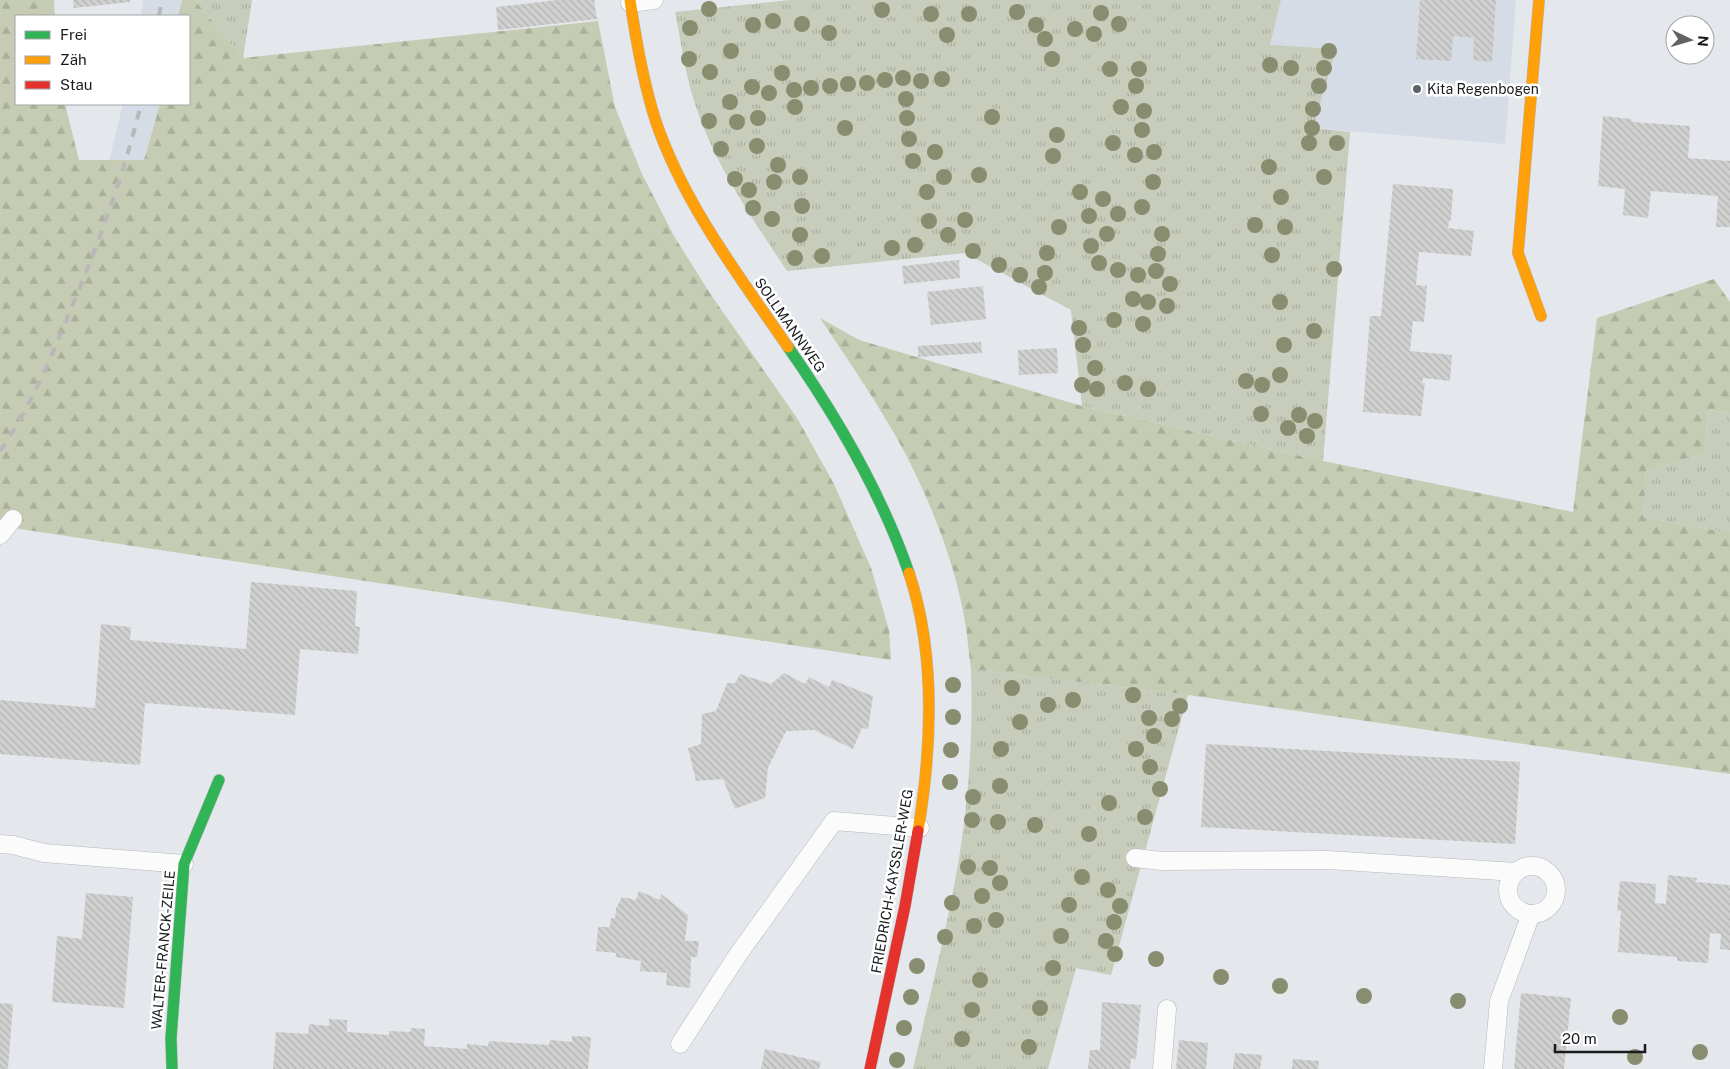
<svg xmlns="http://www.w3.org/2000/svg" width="1730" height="1069" font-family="'Public Sans',sans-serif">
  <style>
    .built { fill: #d6dce6 }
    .forest { fill: url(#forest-firs) }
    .park { fill: url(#park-tufts) }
    .building { fill: url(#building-back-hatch) }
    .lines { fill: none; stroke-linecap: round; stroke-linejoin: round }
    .lane-casing { stroke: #b6b8bc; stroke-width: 19 }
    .fast-casing { stroke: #b6b8bc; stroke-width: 12 }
    .slow-casing { stroke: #b6b8bc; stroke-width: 12 }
    .jam-casing { stroke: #b6b8bc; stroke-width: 12 }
    .lane { stroke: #fbfbfc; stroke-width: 18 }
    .fast { stroke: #30b455; stroke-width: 11 }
    .slow { stroke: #ff9f0a; stroke-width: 11 }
    .jam { stroke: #e5322d; stroke-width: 11 }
    .rail { stroke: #b8b8b9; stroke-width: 4; stroke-dasharray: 9 9; stroke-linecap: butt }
    .tree { fill: #898d6f }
    .poi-dot { fill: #606266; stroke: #fff; stroke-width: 2 }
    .labels { text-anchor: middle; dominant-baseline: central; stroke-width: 5; stroke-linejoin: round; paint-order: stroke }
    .poi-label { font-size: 14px; fill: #191b1e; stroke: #fff; text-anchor: start }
    .street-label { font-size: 14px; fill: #191b1e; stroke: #fff }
  </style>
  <defs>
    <pattern id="forest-firs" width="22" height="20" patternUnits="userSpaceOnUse" patternTransform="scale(1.25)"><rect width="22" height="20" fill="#c6ccb3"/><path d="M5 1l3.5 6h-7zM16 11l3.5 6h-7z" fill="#aaaf9a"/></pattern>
    <pattern id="park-tufts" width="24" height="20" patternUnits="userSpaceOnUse" patternTransform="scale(1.25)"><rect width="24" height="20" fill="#c7ccbb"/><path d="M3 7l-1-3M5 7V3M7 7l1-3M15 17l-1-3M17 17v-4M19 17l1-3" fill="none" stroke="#aaafa0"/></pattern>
    <pattern id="building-back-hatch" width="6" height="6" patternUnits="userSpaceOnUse" patternTransform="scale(1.25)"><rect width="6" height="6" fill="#d0d0d0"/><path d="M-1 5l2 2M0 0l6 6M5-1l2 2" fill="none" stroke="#b2b2b2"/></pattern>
  </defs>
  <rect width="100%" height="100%" fill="#e4e7eb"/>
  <g class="built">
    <path d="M143 0H182L178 16H141Z"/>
    <path d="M1281 0H1516L1505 144 1313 128 1270 45Z"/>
    <path d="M123 104H160L144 160 107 170Z"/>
  </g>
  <g class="forest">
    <path d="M0 0H54L55 16H16V104H65L79 160H144L160 104H189V16H178L182 0H195L243 58 598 21 615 107 641 172 674 236 711 295 797 418 834 484 871 568 889 630 891 660 0 526Z"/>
    <path d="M1714 279 1730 302V413L1708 410 1705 453 1646 471 1643 517 1730 533V774L1188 695 971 669C969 655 968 642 966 628 957 568 933 507 905 453 880 406 850 363 820 318L859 340 1082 406 1323 461 1573 512 1597 318Z"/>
  </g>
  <g class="park">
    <path d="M195 0H252L243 58Z"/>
    <path d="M790 0H1281L1270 45 1336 49 1313 128 1350 132 1323 461 1082 406 1071 310 965 253 787 271C751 217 714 163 694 101 685 72 681 41 675 12Z"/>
    <path d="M1708 410 1730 413V533L1643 517 1646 471 1705 453Z"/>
    <path d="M971 669 1188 695 1111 975 1076 968 1048 1069H913C931 990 952 911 963 832 970 778 973 724 971 669Z"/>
  </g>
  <g class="building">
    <path d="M73 0H130V2L74 8Z"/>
    <path d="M558 0H594L597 19 498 30 496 7Z"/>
    <path d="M1420 0H1496L1492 62 1473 60 1474 38 1453 36 1451 61 1416 59Z"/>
    <path d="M1603 116 1631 119 1633 122 1690 126 1688 158 1730 161V227H1716L1718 196 1651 191 1648 218 1623 215 1625 189 1598 186Z"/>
    <path d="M1393 184 1453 189 1451 221 1449 220 1448 228 1474 231 1471 256 1419 252 1416 285 1427 286 1424 322 1413 321 1410 351 1452 355 1450 381 1423 378 1422 383H1425L1421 416 1363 412 1370 316H1381Z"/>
    <path d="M959 260 960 278 904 284 902 266Z"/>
    <path d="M983 286 986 319 931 325 927 292Z"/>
    <path d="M981 342 982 353 918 357V346Z"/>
    <path d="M1057 348 1058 373 1019 375 1018 350Z"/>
    <path d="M251 582 357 591 355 626 360 627 358 654 300 649 295 715 145 703 140 765 0 754V700L95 708 101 624 131 627 130 640 246 649Z"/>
    <path d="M784 673 805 684 809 677 829 687 832 680 873 696 868 729 862 728 853 749 814 730 786 731 768 768 765 798 735 809 723 779 696 781 688 748 701 744 702 714 716 711 727 683H735L740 674 771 684Z"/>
    <path d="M1206 744 1520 762 1515 844 1201 827Z"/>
    <path d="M1668 875 1697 878 1696 882 1730 885V950L1720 949 1721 934 1710 933 1708 963 1677 961V957L1618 952 1621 911H1617L1620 881 1656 884 1655 903 1666 904Z"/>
    <path d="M639 891 660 900 661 894 688 915 685 941H699L697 957H691L690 988 666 985 667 973 640 971 641 961 616 957V953L596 951 598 927H610L611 918H615L616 908 622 897 636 900Z"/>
    <path d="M86 893 133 897 124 1008 52 1002 57 936 82 939Z"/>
    <path d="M1521 993 1571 998 1564 1069H1514Z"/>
    <path d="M1102 1002 1141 1005 1136 1059 1131 1058 1130 1069H1088L1090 1050H1100Z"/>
    <path d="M0 1003 13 1004 8 1069H0Z"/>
    <path d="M329 1019 347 1020V1032L389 1035V1031L410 1032 411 1028 425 1029 424 1046 467 1049V1044L488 1046 489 1041 549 1045 550 1040 572 1042V1036L591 1037 588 1069H273L276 1032 308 1034 309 1024 329 1026Z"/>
    <path d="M1179 1040 1208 1043 1206 1069H1176Z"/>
    <path d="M765 1049 821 1062 819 1069H761Z"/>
    <path d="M1235 1053 1262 1055 1260 1069H1233Z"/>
    <path d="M1293 1059 1319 1061 1318 1069H1292Z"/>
  </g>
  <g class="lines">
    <defs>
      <g id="lane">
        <path d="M630 3 654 0"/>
        <path d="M0 535 13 519"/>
        <path d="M0 844 13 845 44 853 184 864"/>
        <path d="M1135 858 1162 861 1328 860 1516 872"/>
        <circle cx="1532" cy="890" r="24"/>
        <path d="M680 1044 737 956 834 821 920 828"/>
        <path d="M1162 1069 1167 1009"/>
        <path d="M1493 1069 1499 1001 1531 914"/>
      </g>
      <g id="fast">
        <path d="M788 347C837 417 881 492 909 573"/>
        <path d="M172 1069 171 1038 184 864 219 780"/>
      </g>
      <g id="slow">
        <path d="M630 0C636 41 643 82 656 122 684 204 739 276 788 347"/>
        <path d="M1539 0 1518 253 1541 316"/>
        <path d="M909 573C936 654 932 747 918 831"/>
      </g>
      <path id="jam" d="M870 1069 905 906 918 831"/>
    </defs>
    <use href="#lane" class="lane-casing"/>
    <use href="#fast" class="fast-casing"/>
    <use href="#slow" class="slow-casing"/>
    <use href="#jam" class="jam-casing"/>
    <use href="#lane" class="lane"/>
    <use href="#fast" class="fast"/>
    <use href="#slow" class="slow"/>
    <use href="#jam" class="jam"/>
    <g class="rail">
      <path d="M159 16 162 0"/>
      <path d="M0 451C30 408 51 358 71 309 99 242 124 174 141 104"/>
    </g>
  </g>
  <g class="tree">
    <circle cx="709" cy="9" r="8"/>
    <circle cx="882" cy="10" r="8"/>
    <circle cx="1017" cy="12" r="8"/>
    <circle cx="1101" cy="13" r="8"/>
    <circle cx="931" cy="14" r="8"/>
    <circle cx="969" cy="14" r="8"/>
    <circle cx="773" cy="21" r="8"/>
    <circle cx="802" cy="24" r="8"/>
    <circle cx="1119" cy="24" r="8"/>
    <circle cx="753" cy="25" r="8"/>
    <circle cx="1036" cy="25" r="8"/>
    <circle cx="690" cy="28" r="8"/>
    <circle cx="1075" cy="29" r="8"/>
    <circle cx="829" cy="33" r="8"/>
    <circle cx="1094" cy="34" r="8"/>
    <circle cx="947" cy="35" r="8"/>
    <circle cx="1045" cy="39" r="8"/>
    <circle cx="731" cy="51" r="8"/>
    <circle cx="1329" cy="51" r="8"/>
    <circle cx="689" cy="59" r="8"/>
    <circle cx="1052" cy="59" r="8"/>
    <circle cx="1270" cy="65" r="8"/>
    <circle cx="1291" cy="68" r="8"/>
    <circle cx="1324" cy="68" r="8"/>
    <circle cx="1110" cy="69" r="8"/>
    <circle cx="1139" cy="69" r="8"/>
    <circle cx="710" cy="72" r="8"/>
    <circle cx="782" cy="73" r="8"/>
    <circle cx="903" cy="78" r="8"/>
    <circle cx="942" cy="79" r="8"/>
    <circle cx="885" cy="80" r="8"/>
    <circle cx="921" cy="81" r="8"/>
    <circle cx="867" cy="83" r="8"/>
    <circle cx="848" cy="84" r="8"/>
    <circle cx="830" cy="86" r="8"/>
    <circle cx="1136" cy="86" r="8"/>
    <circle cx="1319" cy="86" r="8"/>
    <circle cx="752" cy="87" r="8"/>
    <circle cx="811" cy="88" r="8"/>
    <circle cx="794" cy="90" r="8"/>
    <circle cx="769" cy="93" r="8"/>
    <circle cx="906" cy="99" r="8"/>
    <circle cx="730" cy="102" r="8"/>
    <circle cx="795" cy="107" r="8"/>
    <circle cx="1121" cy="107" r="8"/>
    <circle cx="1313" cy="109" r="8"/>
    <circle cx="1144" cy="111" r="8"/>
    <circle cx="992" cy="117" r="8"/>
    <circle cx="758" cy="118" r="8"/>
    <circle cx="907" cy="118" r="8"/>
    <circle cx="709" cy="121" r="8"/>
    <circle cx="737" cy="122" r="8"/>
    <circle cx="845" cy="128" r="8"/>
    <circle cx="1312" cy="128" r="8"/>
    <circle cx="1142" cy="130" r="8"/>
    <circle cx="1057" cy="135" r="8"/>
    <circle cx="909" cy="139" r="8"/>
    <circle cx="1113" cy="143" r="8"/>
    <circle cx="1309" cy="143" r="8"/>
    <circle cx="1337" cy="143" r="8"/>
    <circle cx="757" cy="146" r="8"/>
    <circle cx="721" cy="149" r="8"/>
    <circle cx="935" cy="152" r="8"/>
    <circle cx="1154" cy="152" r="8"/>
    <circle cx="1135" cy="155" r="8"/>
    <circle cx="1053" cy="156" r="8"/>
    <circle cx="913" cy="161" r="8"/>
    <circle cx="778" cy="165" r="8"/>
    <circle cx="1269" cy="167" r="8"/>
    <circle cx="979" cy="175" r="8"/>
    <circle cx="800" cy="177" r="8"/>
    <circle cx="944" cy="177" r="8"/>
    <circle cx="1324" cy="177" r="8"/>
    <circle cx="735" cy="179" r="8"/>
    <circle cx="774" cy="182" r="8"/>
    <circle cx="1153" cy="182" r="8"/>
    <circle cx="749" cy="190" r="8"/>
    <circle cx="927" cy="192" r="8"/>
    <circle cx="1080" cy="192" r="8"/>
    <circle cx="1281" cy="197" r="8"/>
    <circle cx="1103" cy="199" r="8"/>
    <circle cx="802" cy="206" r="8"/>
    <circle cx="1142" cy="207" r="8"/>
    <circle cx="753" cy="208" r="8"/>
    <circle cx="1118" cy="214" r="8"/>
    <circle cx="1089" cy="216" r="8"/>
    <circle cx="772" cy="219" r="8"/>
    <circle cx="965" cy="220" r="8"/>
    <circle cx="929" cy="221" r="8"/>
    <circle cx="1255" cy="225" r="8"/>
    <circle cx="1059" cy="227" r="8"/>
    <circle cx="1285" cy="227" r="8"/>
    <circle cx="1107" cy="234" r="8"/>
    <circle cx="1162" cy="234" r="8"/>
    <circle cx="800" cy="235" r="8"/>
    <circle cx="948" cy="235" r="8"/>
    <circle cx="915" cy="245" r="8"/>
    <circle cx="1091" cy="246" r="8"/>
    <circle cx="892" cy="248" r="8"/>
    <circle cx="973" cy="251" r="8"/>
    <circle cx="1047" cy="253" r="8"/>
    <circle cx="1158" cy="254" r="8"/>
    <circle cx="1272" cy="255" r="8"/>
    <circle cx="822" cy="256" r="8"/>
    <circle cx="795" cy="258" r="8"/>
    <circle cx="1099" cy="263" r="8"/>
    <circle cx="999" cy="265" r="8"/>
    <circle cx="1334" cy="269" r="8"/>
    <circle cx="1118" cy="270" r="8"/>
    <circle cx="1156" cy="271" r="8"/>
    <circle cx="1045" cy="273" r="8"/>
    <circle cx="1020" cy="275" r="8"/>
    <circle cx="1138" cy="275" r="8"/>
    <circle cx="1170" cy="284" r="8"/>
    <circle cx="1039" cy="287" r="8"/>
    <circle cx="1133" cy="299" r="8"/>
    <circle cx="1148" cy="302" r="8"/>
    <circle cx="1280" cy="302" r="8"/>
    <circle cx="1167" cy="306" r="8"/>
    <circle cx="1114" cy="320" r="8"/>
    <circle cx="1143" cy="324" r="8"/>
    <circle cx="1079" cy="328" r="8"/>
    <circle cx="1314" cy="331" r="8"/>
    <circle cx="1083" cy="345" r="8"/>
    <circle cx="1284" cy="345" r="8"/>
    <circle cx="1095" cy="368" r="8"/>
    <circle cx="1280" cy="375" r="8"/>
    <circle cx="1246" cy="381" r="8"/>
    <circle cx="1125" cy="383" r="8"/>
    <circle cx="1082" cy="385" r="8"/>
    <circle cx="1262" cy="385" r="8"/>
    <circle cx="1097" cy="389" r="8"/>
    <circle cx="1148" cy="389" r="8"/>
    <circle cx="1261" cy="414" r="8"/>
    <circle cx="1299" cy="415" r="8"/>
    <circle cx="1315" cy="421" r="8"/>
    <circle cx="1288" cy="428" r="8"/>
    <circle cx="1307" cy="436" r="8"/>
    <circle cx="953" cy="685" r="8"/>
    <circle cx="1012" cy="688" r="8"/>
    <circle cx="1133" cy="695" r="8"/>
    <circle cx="1073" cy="700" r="8"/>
    <circle cx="1048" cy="705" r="8"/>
    <circle cx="1180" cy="706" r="8"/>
    <circle cx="953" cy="717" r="8"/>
    <circle cx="1149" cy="718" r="8"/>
    <circle cx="1172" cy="719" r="8"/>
    <circle cx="1020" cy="722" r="8"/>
    <circle cx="1154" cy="736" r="8"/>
    <circle cx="1001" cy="749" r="8"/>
    <circle cx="1136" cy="749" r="8"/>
    <circle cx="951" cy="750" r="8"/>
    <circle cx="1150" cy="767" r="8"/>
    <circle cx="950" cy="782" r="8"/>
    <circle cx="1000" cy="786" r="8"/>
    <circle cx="1160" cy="789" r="8"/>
    <circle cx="973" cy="797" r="8"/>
    <circle cx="1109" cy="803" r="8"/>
    <circle cx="1145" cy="817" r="8"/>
    <circle cx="972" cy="820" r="8"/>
    <circle cx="998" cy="822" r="8"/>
    <circle cx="1035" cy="825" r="8"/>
    <circle cx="1089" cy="834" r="8"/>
    <circle cx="968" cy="867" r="8"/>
    <circle cx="990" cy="868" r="8"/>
    <circle cx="1082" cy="877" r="8"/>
    <circle cx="1000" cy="883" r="8"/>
    <circle cx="1108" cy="890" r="8"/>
    <circle cx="982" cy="896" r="8"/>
    <circle cx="952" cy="903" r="8"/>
    <circle cx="1069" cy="905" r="8"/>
    <circle cx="1120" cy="906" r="8"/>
    <circle cx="996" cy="920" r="8"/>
    <circle cx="1114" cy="922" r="8"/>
    <circle cx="974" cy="926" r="8"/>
    <circle cx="1061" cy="936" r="8"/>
    <circle cx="945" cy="937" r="8"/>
    <circle cx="1106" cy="941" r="8"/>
    <circle cx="1115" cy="954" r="8"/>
    <circle cx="1156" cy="959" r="8"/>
    <circle cx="917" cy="966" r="8"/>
    <circle cx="1053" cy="968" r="8"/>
    <circle cx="1221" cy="977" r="8"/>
    <circle cx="980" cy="980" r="8"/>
    <circle cx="1280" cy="986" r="8"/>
    <circle cx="1364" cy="996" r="8"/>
    <circle cx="911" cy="997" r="8"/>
    <circle cx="1458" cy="1001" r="8"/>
    <circle cx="1040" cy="1008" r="8"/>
    <circle cx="972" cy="1010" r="8"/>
    <circle cx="1620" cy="1017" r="8"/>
    <circle cx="904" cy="1028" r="8"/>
    <circle cx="962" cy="1039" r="8"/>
    <circle cx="1029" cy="1047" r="8"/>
    <circle cx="1700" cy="1052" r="8"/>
    <circle cx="1635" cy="1057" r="8"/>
    <circle cx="897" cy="1060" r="8"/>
  </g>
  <circle class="poi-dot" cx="1417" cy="89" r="5"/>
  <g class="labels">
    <g class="poi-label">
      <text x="1427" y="89">Kita Regenbogen</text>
    </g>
    <g class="street-label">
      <text transform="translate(790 325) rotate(55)">SOLLMANNWEG</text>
      <text transform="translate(892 881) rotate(-80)">FRIEDRICH-KAYSSLER-WEG</text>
      <text transform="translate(163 950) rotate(-85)">WALTER-FRANCK-ZEILE</text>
    </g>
  </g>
  <rect x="15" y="15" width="175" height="90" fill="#ffffff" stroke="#a3a4a5"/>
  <rect x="25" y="31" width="25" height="8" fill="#30b455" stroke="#a3a4a5"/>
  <text x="60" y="40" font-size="15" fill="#191b1e">Frei</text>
  <rect x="25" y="56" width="25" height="8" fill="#ff9f0a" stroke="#a3a4a5"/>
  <text x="60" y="65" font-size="15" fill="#191b1e">Zäh</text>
  <rect x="25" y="81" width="25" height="8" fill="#e5322d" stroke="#a3a4a5"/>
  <text x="60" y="90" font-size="15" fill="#191b1e">Stau</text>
  <g transform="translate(1690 40) rotate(95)"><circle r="24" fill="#ffffff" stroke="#a3a4a5"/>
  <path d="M0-4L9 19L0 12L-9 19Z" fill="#606266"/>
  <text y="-8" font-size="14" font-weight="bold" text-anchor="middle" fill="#191b1e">N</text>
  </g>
  <path d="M1555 1044v8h90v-8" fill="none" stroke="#191b1e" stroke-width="2.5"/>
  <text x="1562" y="1044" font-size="15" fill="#191b1e" stroke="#ffffff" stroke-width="4" paint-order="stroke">20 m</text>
</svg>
